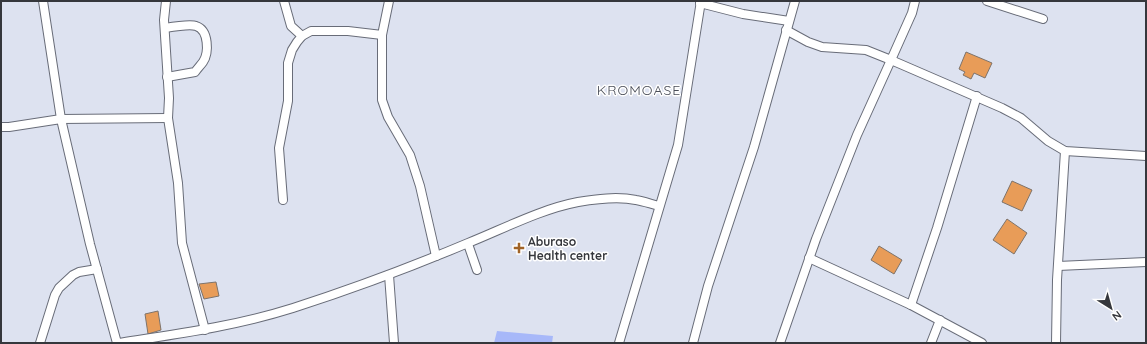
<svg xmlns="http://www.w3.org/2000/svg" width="1147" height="344" font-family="Quicksand,sans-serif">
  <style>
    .green { fill: #a7b8f9 }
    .building { fill: #e89c58; stroke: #7e736a }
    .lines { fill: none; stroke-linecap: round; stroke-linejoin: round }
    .minor-casing { stroke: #686c78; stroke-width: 10 }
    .minor { stroke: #fff; stroke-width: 8 }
    .poi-dot { fill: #a06327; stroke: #fff; stroke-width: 1.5 }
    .labels { text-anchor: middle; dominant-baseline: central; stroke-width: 3; stroke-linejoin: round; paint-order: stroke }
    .poi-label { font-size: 12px; font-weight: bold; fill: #35373c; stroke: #fff; text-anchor: start }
    .quarter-label { font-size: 14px; letter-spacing: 1px; fill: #4a4e59; stroke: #fff }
  </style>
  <rect width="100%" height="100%" fill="#dde2f0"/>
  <path class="green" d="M497 331 553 336 552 343H494Z"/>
  <g class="building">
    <path d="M966 52 992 63 985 78 974 73 971 79 963 75 965 72 959 69Z"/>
    <path d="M1012 181 1032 190 1022 211 1002 202Z"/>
    <path d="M1007 219 1027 233 1014 254 993 240Z"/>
    <path d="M879 246 902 260 894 274 871 260Z"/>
    <path d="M216 282 219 296 204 299 199 284Z"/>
    <path d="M158 311 161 330 148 334 145 314Z"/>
  </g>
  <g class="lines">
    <defs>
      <g id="minor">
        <path d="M43 1 61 119 90 244 117 343"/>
        <path d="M166 1 164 20 169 98 168 118 178 183 182 243 205 330"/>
        <path d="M284 1 291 26 302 36"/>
        <path d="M389 1 382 35V100L388 117 410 155 420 186 436 256"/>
        <path d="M987 1 1043 19"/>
        <path d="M700 3 743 14 789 21"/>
        <path d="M165 28C171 27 191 24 196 26 209 30 209 53 203 62 200 66 197 69 195 72L167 77"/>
        <path d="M786 30 808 42 822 47 866 50 891 60 912 13 915 1"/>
        <path d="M1 127H9L61 119 168 118"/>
        <path d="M283 200 279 148 288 101V63L292 50 297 42 302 36 311 31H348L382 35"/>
        <path d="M468 244 477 270"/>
        <path d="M809 258 911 305 982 343"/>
        <path d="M1058 266 1146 262"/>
        <path d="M389 275 394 343"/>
        <path d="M911 305 937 228 977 96"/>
        <path d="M40 343 55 295 59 288 73 275 79 272 97 269"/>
        <path d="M119 343C177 334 236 326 293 308 352 289 411 267 468 243 503 229 541 209 578 202 596 199 617 196 636 200 643 201 651 204 659 206"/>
        <path d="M619 343 678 145 701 1"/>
        <path d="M693 343 708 286 754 147 795 1"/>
        <path d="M780 343 816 239 857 135 891 60 1002 108 1021 118 1048 141 1065 151 1146 156"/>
        <path d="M931 343 940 320"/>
        <path d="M1056 343 1057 280 1065 151"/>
      </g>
    </defs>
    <use href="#minor" class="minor-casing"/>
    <use href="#minor" class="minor"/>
  </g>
  <path class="poi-dot" d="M517 242h4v4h4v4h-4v4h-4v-4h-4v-4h4z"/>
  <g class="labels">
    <g class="poi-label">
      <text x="528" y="241">Aburaso<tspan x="528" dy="14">Health center</tspan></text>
    </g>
    <g class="quarter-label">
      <text x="639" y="90">KROMOASE</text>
    </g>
  </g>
  <rect width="1147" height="344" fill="none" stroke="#35373c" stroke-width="4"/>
  <g transform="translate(1111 308) rotate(143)" stroke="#ffffff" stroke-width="3" paint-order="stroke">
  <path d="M0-3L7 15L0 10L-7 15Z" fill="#35373c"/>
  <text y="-6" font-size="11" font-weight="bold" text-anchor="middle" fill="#35373c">N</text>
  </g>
</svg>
